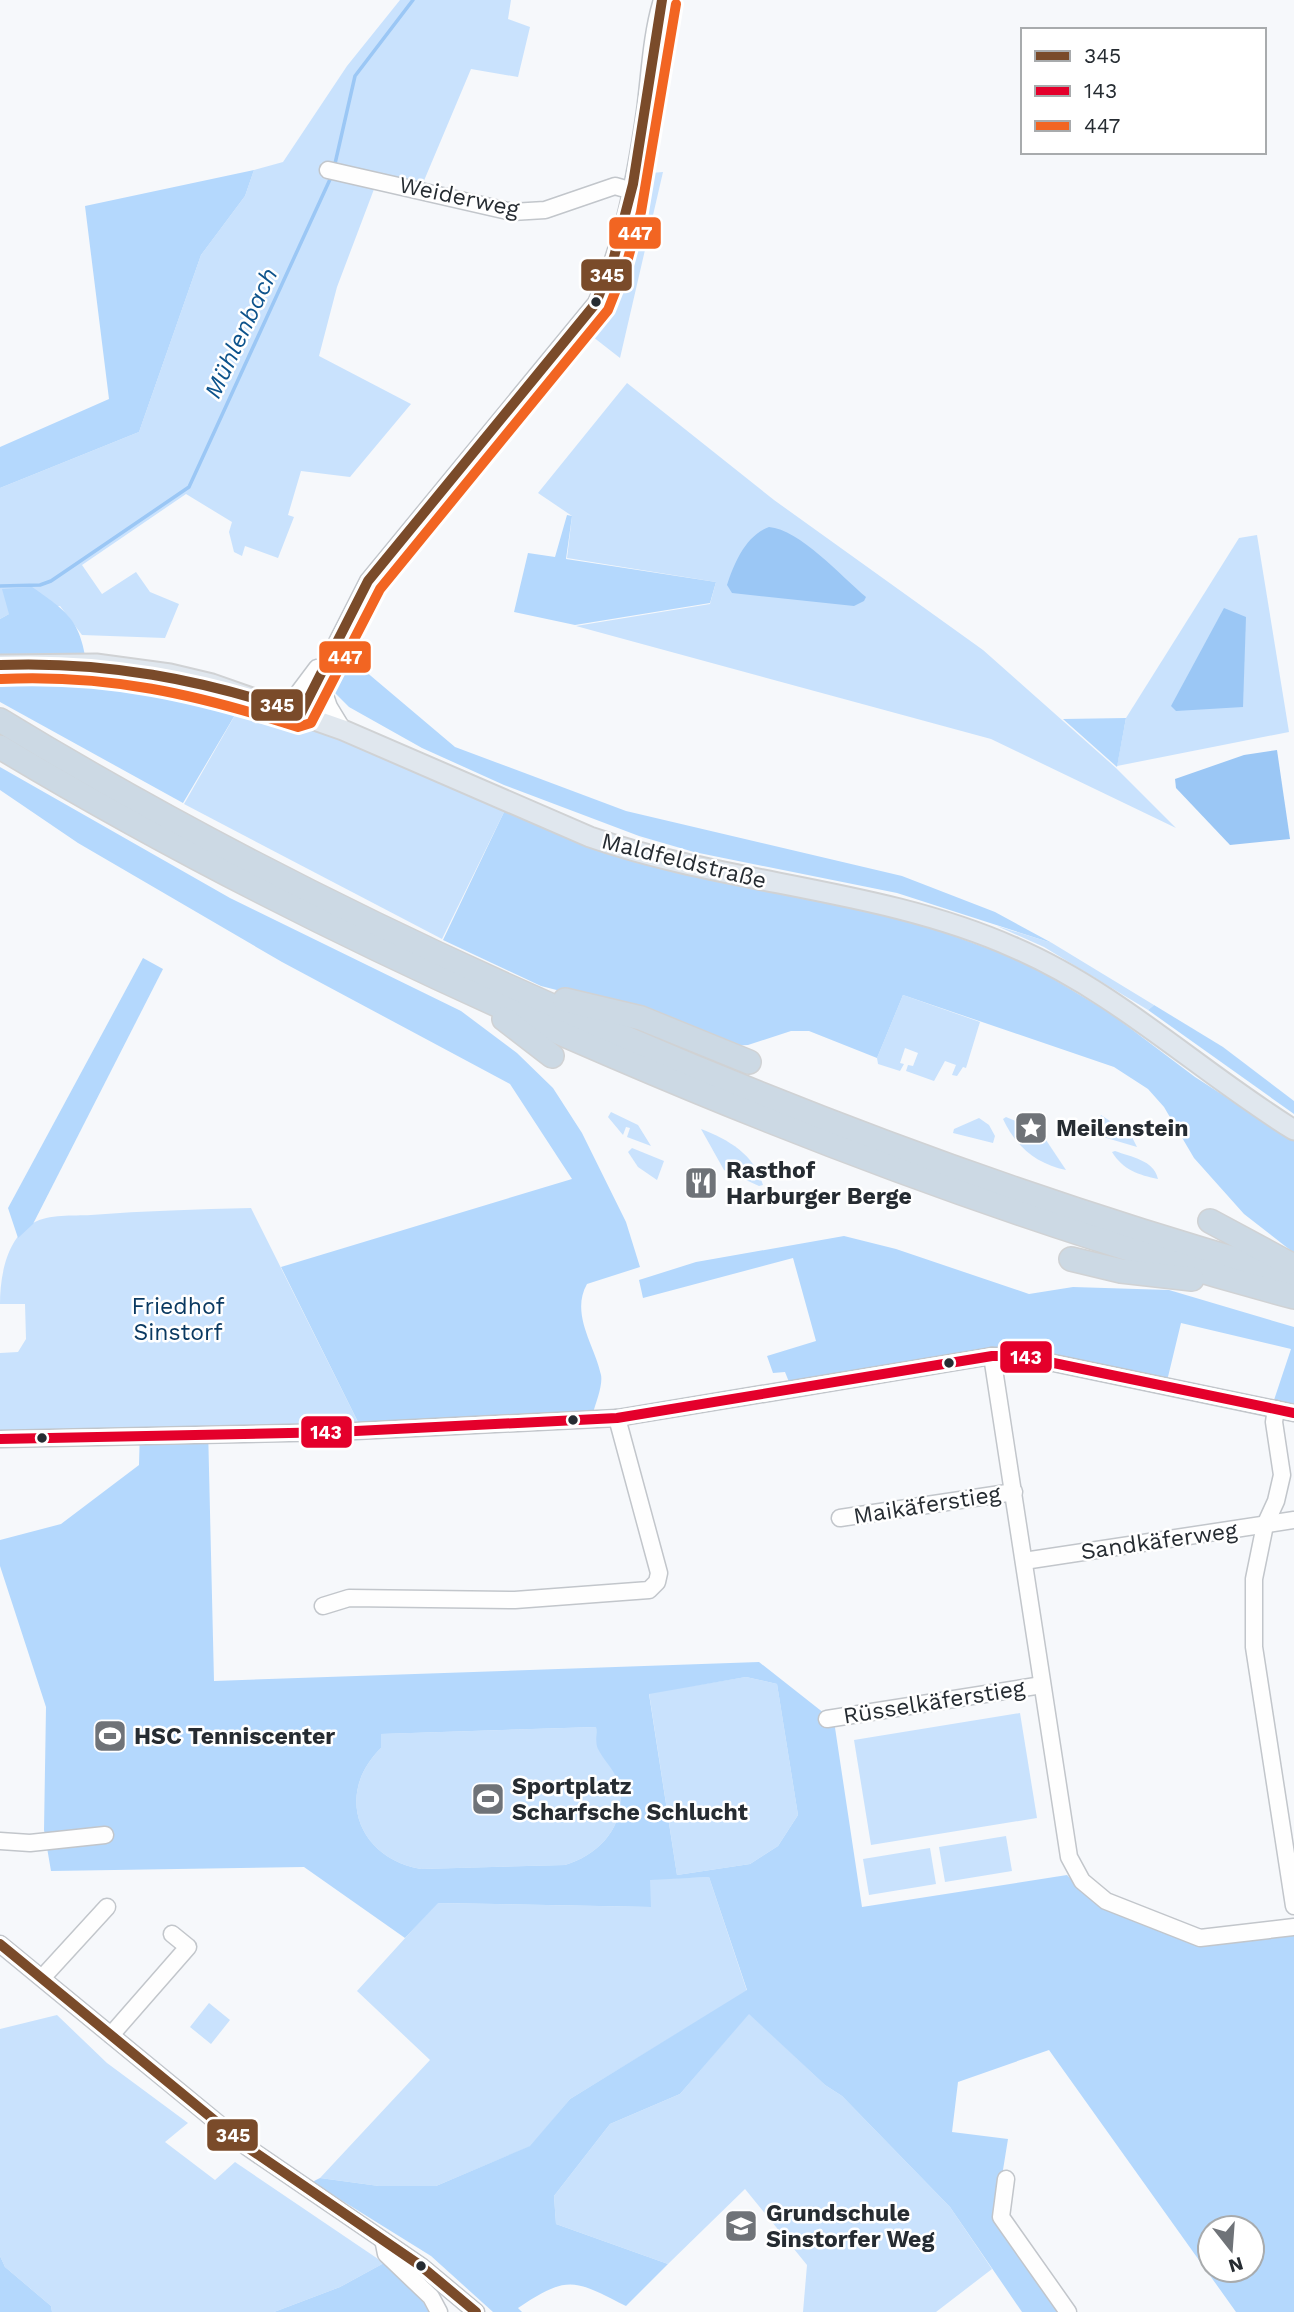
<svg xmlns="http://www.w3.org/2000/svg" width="1294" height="2312" font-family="'Work Sans',sans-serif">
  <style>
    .green { fill: #c9e2fd }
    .forest { fill: #b4d8fd; fill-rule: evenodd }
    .water { fill: #9bc7f5 }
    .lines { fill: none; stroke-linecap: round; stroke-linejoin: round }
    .stream { stroke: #9bc7f5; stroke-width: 3.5 }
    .minor-casing { stroke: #c2c6cb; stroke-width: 19 }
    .major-casing { stroke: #d0d2d4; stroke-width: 23 }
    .highway-casing { stroke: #d0d2d4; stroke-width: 26 }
    .minor { stroke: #fefefe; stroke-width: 16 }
    .major { stroke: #e0e7ee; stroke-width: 19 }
    .highway { stroke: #ccd9e4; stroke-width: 23 }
    .bus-1-casing { stroke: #fff; stroke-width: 16 }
    .bus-2-casing { stroke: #fff; stroke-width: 16 }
    .bus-3-casing { stroke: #fff; stroke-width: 16 }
    .bus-1 { stroke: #7a4b2a; stroke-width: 10 }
    .bus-2 { stroke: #e4002b; stroke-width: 10 }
    .bus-3 { stroke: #f26522; stroke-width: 10 }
    .bus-dot { fill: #262c32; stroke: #fff; stroke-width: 2.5 }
    .labels { text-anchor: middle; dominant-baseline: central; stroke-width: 5; stroke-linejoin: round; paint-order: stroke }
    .street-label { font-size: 23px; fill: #262c32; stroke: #fff }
    .poi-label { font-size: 23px; font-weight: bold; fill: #262c32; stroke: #fff; text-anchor: start }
    .park-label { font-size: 23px; fill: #0a3961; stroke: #fff }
    .water-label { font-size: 24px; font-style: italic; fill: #0d538c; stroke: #fff }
    .line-badge { stroke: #fff; stroke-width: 2.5 }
    .badge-label { font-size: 19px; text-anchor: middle; font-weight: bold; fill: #fff }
  </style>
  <rect width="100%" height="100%" fill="#f6f8fb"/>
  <g class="green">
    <path d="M400 0H511L508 19 530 27 518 77 471 69 423 183 379 176 337 287 319 356 411 404 350 477 301 471 288 515 294 517 278 558 245 546 242 556 234 552 229 532 232 522 186 494 82 565 102 594 136 572 150 592 179 604 165 638 82 635 60 606 9 614 0 619V488L139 432 201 255 245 196 254 170 283 162 347 66Z"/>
    <path d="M663 172 620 358 588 333C617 284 627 229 639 174Z"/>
    <path d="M627 383 774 500 983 650 1116 768 1176 828 991 739 576 626 710 604 716 582 567 558 572 516 538 493Z"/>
    <path d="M1257 535 1289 732 1117 766 1126 718 1239 538Z"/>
    <path d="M242 703 362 748 505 810 442 939 184 804Z"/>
    <path d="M997 926 1052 943 1154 1005 1148 1010 1044 947Z"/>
    <path d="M903 995 980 1022 966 1068 963 1067 957 1076 952 1075 956 1065 945 1061 934 1081 906 1071 908 1065 913 1066 918 1053 905 1048 900 1063 904 1064 900 1071 878 1064 877 1058Z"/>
    <path d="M611 1112 638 1125 651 1146 627 1137 630 1128 626 1127 623 1135 608 1117Z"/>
    <path d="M1101 1115 1131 1135 1137 1147 1093 1134Z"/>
    <path d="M1006 1117 1040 1131 1066 1170C1037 1164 1016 1147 1003 1119Z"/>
    <path d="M979 1118 989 1125 995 1136 993 1143 953 1133 954 1129Z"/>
    <path d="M701 1129C729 1140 754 1154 763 1185L759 1186 724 1170Z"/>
    <path d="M632 1148 664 1161 657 1180 638 1167 628 1152Z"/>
    <path d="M1115 1151C1131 1157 1154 1160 1158 1179 1139 1175 1123 1170 1112 1152Z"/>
    <path d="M251 1208 359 1424 0 1432V1353L18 1352 26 1339 25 1304H0C0 1277 6 1239 33 1223 49 1214 73 1216 91 1215 144 1211 198 1209 251 1208Z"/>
    <path d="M746 1677 777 1684 798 1815 778 1846 750 1864 677 1875 649 1693Z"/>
    <path d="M1020 1713 1037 1818 871 1845 854 1740Z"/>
    <path d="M596 1727C597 1759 611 1756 618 1782 629 1822 602 1854 565 1865L421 1869C358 1858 334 1794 381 1748L380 1734Z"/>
    <path d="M1006 1836 1012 1871 945 1882 939 1847Z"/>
    <path d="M930 1848 936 1884 869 1895 863 1859Z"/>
    <path d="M709 1877 747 1991 570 2099 531 2146 436 2186H379L320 2178 430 2060 357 1991 437 1903 650 1907V1879Z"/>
    <path d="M209 2003 230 2020 211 2044 190 2027Z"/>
    <path d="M749 2013 825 2085 842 2096 950 2207 992 2269 936 2312H803L807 2265 745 2189 668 2264 556 2224 554 2196 610 2124 680 2094Z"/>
    <path d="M57 2015 107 2063 188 2123 165 2142 215 2180 235 2162 384 2263 340 2287 274 2312H52L51 2306 5 2267 0 2256V2029Z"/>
  </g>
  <g class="forest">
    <path d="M254 170 245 196 201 255 139 432 0 488V447L109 399 85 206Z"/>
    <path d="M567 515 572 516 566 559 716 582 710 603 575 625 514 612 528 553 555 557Z"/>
    <path d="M32 587C73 615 81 623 88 673L167 683 242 703 183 803 0 702V619L9 614 2 589Z"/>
    <path d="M356 618 367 622 358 665 455 747 626 811 902 876 995 912 1052 943 897 893 694 852 639 836 504 785 422 748 349 707 333 691 330 670Z"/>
    <path d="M1126 718 1117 767 1063 719Z"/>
    <path d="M0 767 230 898 461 1011 517 1053 553 1088 582 1133 626 1222 640 1267 587 1284C570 1314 595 1346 601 1375 603 1385 596 1402 593 1413L359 1424 281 1267 572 1179 510 1084 282 962 78 843 0 790Z"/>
    <path d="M505 810 598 851 910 920 1025 962 1110 1013 1195 1077 1294 1141V1253L1244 1214 1194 1158 1164 1107 1148 1089 1114 1067 903 995 877 1058 809 1031H791L748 1045 728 1046 646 1013 541 986 443 940Z"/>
    <path d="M143 958 163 969 33 1224 18 1238 8 1208Z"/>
    <path d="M1154 1005 1223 1047 1294 1101V1114L1148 1010Z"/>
    <path d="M844 1236 896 1249 1029 1294 1073 1287 1169 1290 1294 1327V1404L1274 1400 1291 1349 1181 1323 1167 1381 1014 1348 979 1349 789 1382 785 1372 773 1373 767 1356 816 1341 793 1258 643 1298 639 1280 696 1262Z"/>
    <path d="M208 1427 214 1681 759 1662 834 1721 862 1907 1067 1875 1077 1885 1197 1944H1218L1294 1934V2312H1236L1049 2050 958 2082 952 2132 1008 2139 995 2219 1062 2312H1022L950 2207 842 2096 825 2085 749 2014 680 2094 610 2124 554 2196 556 2224 668 2264 626 2306C574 2280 569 2274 518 2308L522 2312H493L431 2256 312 2182 320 2178 379 2186H436L530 2146 570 2099 747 1990 709 1877 650 1880 651 1907 438 1903 405 1938 304 1867 51 1871 44 1830 46 1707 0 1566V1540L61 1524 139 1465 140 1429ZM746 1677 777 1684 798 1815 778 1846 750 1864 677 1875 649 1694ZM596 1727C597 1734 595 1743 598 1749 604 1761 614 1769 618 1782 629 1822 602 1854 565 1865L421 1869C358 1858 334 1794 381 1748V1734ZM1210 2228H1252V2270H1210Z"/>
    <path d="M0 2256 5 2267 51 2306 52 2312H0Z"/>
    <path d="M384 2263 415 2288 429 2312H274L340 2287Z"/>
  </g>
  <g class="water">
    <path d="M769 527C799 529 842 577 866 597L864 601 854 606 732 593 727 585C734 563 746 535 769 527Z"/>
    <path d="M1224 608 1246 617 1243 707 1176 711 1171 706Z"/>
    <path d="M1277 750 1290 839 1230 845 1176 788 1175 779 1244 755Z"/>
  </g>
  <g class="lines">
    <g class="stream">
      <path d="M334 168 355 76 413 0"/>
      <path d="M0 586 40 585 51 581 189 487 332 175"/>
    </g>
    <defs>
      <g id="minor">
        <path d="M328 170 512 212 545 210 615 186 629 190"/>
        <path d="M319 678 329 707 343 730"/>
        <path d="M287 708 317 668"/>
        <path d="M301 713 368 581 596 303C623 245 636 174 645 111 650 74 651 36 662 0"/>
        <path d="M992 1356 1069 1857 1082 1881 1106 1901 1200 1938 1294 1927"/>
        <path d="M1276 1409 1274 1422 1282 1475 1276 1501 1265 1525 1254 1579V1647L1294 1906"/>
        <path d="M0 1439 336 1432 617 1418 992 1356H1020L1294 1413"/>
        <path d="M840 1518 1014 1492"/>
        <path d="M1024 1561 1294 1520"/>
        <path d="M323 1606 349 1598 515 1600 649 1590 657 1582 659 1573 617 1418"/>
        <path d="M827 1719 1042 1685"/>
        <path d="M0 1841 30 1843 105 1835"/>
        <path d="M0 1944 247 2147 421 2266 476 2312"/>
        <path d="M42 1978 107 1907"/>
        <path d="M111 2035 188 1947 172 1934"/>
        <path d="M1006 2179 1001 2217 1068 2312"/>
        <path d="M384 2244 386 2254 431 2297 439 2312"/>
      </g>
      <path id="major" d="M0 665 96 664 170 674 212 684 343 730 590 837C728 885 881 888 1015 948 1117 992 1200 1072 1294 1130"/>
      <g id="highway">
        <path d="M0 720C198 841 406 944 619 1035 839 1130 1064 1212 1294 1276"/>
        <path d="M0 747C196 865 403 966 613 1056 834 1151 1062 1235 1294 1297"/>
        <path d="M565 1000 641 1018 749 1062"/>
        <path d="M504 1019 552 1056"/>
        <path d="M1210 1221 1288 1263"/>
        <path d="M1071 1259 1121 1271 1192 1279"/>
      </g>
    </defs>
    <use href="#minor" class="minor-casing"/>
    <use href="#major" class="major-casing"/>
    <use href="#highway" class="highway-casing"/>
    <use href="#minor" class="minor"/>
    <use href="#major" class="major"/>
    <use href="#highway" class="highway"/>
    <defs>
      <g id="bus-1">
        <path d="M0 665C105 661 201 679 301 713L368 581 596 303 614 257 633 184 662 0"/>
        <path d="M0 1944 247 2147 421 2266 476 2312"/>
      </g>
      <path id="bus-2" d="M0 1439 336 1432 617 1418 992 1356H1020L1294 1413"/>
      <path id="bus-3" d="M1 679C108 674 196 694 298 727L311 723 380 589 608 310 627 262 641 212 676 4"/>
    </defs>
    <use href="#bus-1" class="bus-1-casing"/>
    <use href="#bus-2" class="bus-2-casing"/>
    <use href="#bus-3" class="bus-3-casing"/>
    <use href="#bus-1" class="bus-1"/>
    <use href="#bus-2" class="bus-2"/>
    <use href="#bus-3" class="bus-3"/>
  </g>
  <defs>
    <symbol id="sight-square" viewBox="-11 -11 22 22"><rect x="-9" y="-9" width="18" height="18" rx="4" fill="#6f7378" stroke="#fff"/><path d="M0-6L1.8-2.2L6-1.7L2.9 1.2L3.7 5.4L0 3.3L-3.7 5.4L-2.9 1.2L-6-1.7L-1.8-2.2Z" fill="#fff"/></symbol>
    <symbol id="restaurant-square" viewBox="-11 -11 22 22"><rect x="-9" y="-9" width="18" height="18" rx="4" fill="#6f7378" stroke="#fff"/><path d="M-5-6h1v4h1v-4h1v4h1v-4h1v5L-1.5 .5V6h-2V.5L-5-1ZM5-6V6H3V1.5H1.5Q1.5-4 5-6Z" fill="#fff"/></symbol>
    <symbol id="stadium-square" viewBox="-11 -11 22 22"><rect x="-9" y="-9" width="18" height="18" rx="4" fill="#6f7378" stroke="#fff"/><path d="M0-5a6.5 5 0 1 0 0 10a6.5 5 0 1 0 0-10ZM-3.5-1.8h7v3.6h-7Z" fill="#fff"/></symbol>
    <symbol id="school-square" viewBox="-11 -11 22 22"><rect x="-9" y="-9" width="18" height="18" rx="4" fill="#6f7378" stroke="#fff"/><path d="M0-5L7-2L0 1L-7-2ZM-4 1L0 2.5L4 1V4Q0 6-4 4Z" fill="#fff"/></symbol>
  </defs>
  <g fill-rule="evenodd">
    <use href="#sight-square" x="1012" y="1109" width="38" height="38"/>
    <use href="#restaurant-square" x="682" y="1164" width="38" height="38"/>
    <use href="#stadium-square" x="91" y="1717" width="38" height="38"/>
    <use href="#stadium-square" x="469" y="1780" width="38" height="38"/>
    <use href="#school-square" x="722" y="2207" width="38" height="38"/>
  </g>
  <g class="bus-dot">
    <circle cx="596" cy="302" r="6"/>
    <circle cx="949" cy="1363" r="6"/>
    <circle cx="573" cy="1420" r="6"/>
    <circle cx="42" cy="1438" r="6"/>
    <circle cx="421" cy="2266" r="6"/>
  </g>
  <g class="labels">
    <g class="street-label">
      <text transform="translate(459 197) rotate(12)">Weiderweg</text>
      <text transform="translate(684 861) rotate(14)">Maldfeldstraße</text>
      <text transform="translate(927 1505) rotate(-9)">Maikäferstieg</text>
      <text transform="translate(1159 1541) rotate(-8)">Sandkäferweg</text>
      <text transform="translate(934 1702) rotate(-9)">Rüsselkäferstieg</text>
    </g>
    <g class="poi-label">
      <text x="1056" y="1128">Meilenstein</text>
      <text x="726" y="1170">Rasthof<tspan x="726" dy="26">Harburger Berge</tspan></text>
      <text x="134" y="1736">HSC Tenniscenter</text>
      <text x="512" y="1786">Sportplatz<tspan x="512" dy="26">Scharfsche Schlucht</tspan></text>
      <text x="766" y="2213">Grundschule<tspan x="766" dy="26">Sinstorfer Weg</tspan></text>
    </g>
    <g class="park-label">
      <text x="178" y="1306">Friedhof<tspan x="178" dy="26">Sinstorf</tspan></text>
    </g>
    <g class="water-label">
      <text transform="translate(241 333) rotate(-65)">Mühlenbach</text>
    </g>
  </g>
  <g class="line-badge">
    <rect x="608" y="216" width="54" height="34" rx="7" fill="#f26522"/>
    <rect x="580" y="258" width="53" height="34" rx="7" fill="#7a4b2a"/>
    <rect x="318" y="640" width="54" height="34" rx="7" fill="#f26522"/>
    <rect x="250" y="688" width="54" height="34" rx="7" fill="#7a4b2a"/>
    <rect x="999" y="1340" width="54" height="34" rx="7" fill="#e4002b"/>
    <rect x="300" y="1415" width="53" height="34" rx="7" fill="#e4002b"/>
    <rect x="206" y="2118" width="53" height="34" rx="7" fill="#7a4b2a"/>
  </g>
  <g class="badge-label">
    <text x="635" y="240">447</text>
    <text x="607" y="282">345</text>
    <text x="345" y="664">447</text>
    <text x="277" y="712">345</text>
    <text x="1026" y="1364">143</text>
    <text x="326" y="1439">143</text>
    <text x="233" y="2142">345</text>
  </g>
  <rect x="1021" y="28" width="245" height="126" fill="#ffffff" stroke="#a8abad" stroke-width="2"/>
  <rect x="1035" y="51" width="35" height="10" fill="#7a4b2a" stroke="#a8abad" stroke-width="2"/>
  <text x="1084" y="63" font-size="21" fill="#262c32">345</text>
  <rect x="1035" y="86" width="35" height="10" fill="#e4002b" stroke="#a8abad" stroke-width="2"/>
  <text x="1084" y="98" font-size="21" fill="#262c32">143</text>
  <rect x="1035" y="121" width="35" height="10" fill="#f26522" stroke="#a8abad" stroke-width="2"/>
  <text x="1084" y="133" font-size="21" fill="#262c32">447</text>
  <g transform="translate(1231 2249) rotate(163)"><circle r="33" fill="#ffffff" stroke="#a8abad" stroke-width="2"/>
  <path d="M0-5L12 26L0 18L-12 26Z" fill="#6f7378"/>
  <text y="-10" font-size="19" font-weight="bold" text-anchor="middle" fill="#262c32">N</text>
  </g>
</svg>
